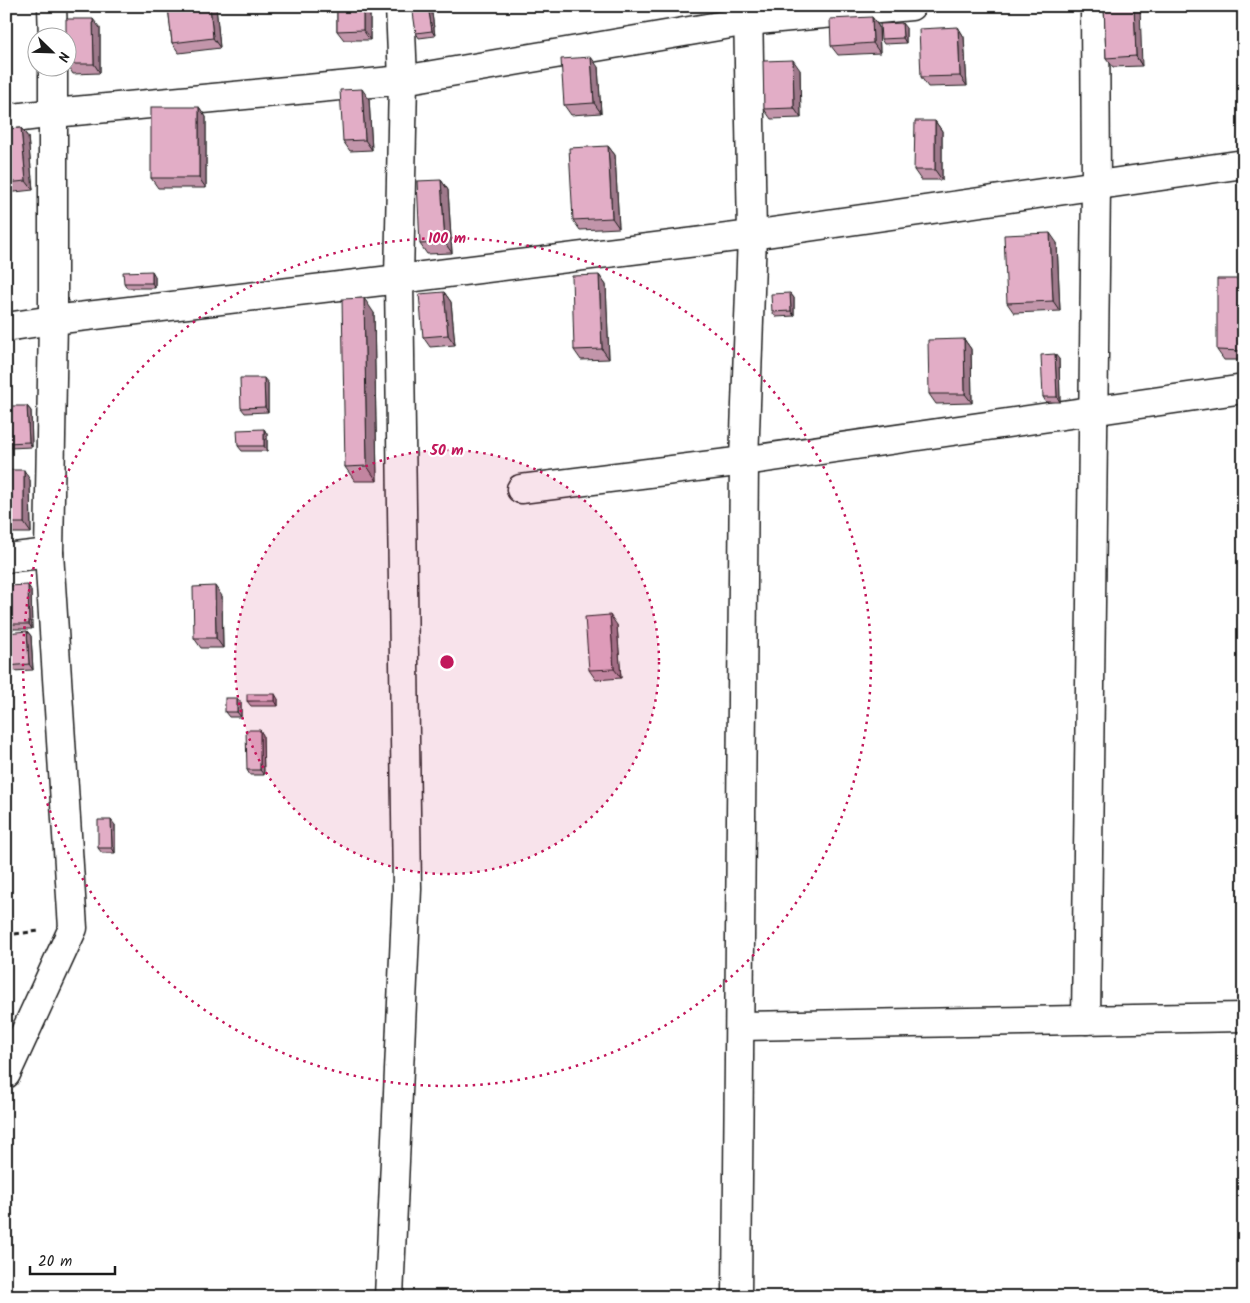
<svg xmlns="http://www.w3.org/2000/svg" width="1250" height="1303" font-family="Kalam,sans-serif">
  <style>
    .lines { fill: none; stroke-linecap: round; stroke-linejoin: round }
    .street-casing { stroke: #1c1c1c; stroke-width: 31 }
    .path { stroke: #1c1c1c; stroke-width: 3; stroke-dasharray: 5 4; stroke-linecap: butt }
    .street { stroke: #fff; stroke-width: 28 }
    .wall { fill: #c295aa; stroke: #1c1c1c }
    .shaded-wall { fill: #9e798b; stroke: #1c1c1c }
    .building { fill: #e2adc6; stroke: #1c1c1c }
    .ring { fill: none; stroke: #c2185b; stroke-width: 2.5; stroke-dasharray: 2.5 5 }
    .centre { fill: #c2185b; stroke: #fff; stroke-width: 2.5 }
    .ring-label { font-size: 15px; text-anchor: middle; font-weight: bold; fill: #c2185b; stroke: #fff; stroke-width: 4.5; stroke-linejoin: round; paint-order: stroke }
  </style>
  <rect width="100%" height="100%" fill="#fff"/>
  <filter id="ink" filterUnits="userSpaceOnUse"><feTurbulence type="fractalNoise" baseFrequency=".02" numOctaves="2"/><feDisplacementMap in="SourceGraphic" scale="10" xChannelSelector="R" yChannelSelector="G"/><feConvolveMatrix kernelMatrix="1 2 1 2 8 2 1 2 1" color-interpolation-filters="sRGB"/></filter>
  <g filter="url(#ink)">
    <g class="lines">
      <defs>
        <g id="street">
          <path d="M52 6 53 38"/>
          <path d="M6 119 54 113 403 80 748 21 911 6"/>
          <path d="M6 327 53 320 399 279 752 235 1244 164"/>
          <path d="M521 489 744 461 1244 389"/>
          <path d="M6 558 49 553"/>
          <path d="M1086 1020 1096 186 1095 6"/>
          <path d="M740 1026 1244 1017"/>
          <path d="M6 1074 73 928 49 553 53 320V68"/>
          <path d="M389 1297 407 889 399 279 403 80 400 6"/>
          <path d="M737 1297 744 461 752 235 748 6"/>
        </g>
      </defs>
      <use href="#street" class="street-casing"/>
      <path class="path" d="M6 935 40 931"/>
      <use href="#street" class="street"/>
    </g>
    <g class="wall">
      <path d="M168 6H216L220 48 179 53 172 43Z"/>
      <path d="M337 6H370V40H344L337 31Z"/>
      <path d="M431 6 435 36 419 38 416 33Z"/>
      <path d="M1104 6 1142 66 1113 67 1106 58Z"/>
      <path d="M872 17 879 27 880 53 838 55 831 46Z"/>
      <path d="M958 27 964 37 967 86 928 87 921 77Z"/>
      <path d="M100 28V73L73 74 68 66V38Z"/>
      <path d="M906 28V43L884 44 881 39Z"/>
      <path d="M598 67 601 113 571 115 564 105Z"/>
      <path d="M800 70 801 118 771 119 764 109Z"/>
      <path d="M369 99 372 150 350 151 343 141Z"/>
      <path d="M199 107 206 117V188H158L151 178Z"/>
      <path d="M935 121 942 131V180H921L914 170Z"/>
      <path d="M21 128 28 137 33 190 6 193V129Z"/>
      <path d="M608 146 615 155 619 228 580 230 573 220Z"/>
      <path d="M441 180 448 190 452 253 427 254 420 244Z"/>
      <path d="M1057 243 1060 311 1014 313 1007 303Z"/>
      <path d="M599 275 606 285 609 359 581 360 574 350Z"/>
      <path d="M155 276V288H127L124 283Z"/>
      <path d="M1244 279V360H1224L1217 350Z"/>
      <path d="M444 292 451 302 455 345 430 347 423 337Z"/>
      <path d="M790 293 794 298V316L776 317 772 312Z"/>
      <path d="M374 313 377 481H355L345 467Z"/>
      <path d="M964 339 971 349 972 403 936 404 929 394Z"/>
      <path d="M1059 359 1060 402H1046L1043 397Z"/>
      <path d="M268 383V412L245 413 241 408Z"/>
      <path d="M27 406 31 411 32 447 10 448 6 443Z"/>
      <path d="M264 429 267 434V451H242L238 446Z"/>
      <path d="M6 470 30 480 31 533H6Z"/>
      <path d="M31 590 32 629H11L8 624Z"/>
      <path d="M222 596 223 648H201L194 638Z"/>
      <path d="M617 625 621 678 596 680 589 670Z"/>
      <path d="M27 631 31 636 33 670 11 671 8 666Z"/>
      <path d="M237 698 241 703V717H229L225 712Z"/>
      <path d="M278 699V706H251L247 701Z"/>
      <path d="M260 730 263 735 264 775H250L247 770Z"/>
      <path d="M115 825V853H102L98 848Z"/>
    </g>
    <g class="shaded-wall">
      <path d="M210 6H216L220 48 213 38Z"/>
      <path d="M363 6H370V40L363 30Z"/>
      <path d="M428 6H431L435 36 432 31Z"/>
      <path d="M1134 6H1140L1142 66 1136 56Z"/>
      <path d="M872 17 879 27 880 53 873 43Z"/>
      <path d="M93 19 100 28V73L94 64Z"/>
      <path d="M902 23 906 28V43L903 38Z"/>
      <path d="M958 27 964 37 967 86 960 76Z"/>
      <path d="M591 57 598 67 601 113 594 103Z"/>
      <path d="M793 60 800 70 801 118 794 108Z"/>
      <path d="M362 89 369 99 372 150 365 140Z"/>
      <path d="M199 107 206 117V188L199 178Z"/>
      <path d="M935 121 942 131V180L935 170Z"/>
      <path d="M21 128 28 137 33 190 26 181Z"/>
      <path d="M608 146 615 155 619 228 612 218Z"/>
      <path d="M441 180 448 190 452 253 445 243Z"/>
      <path d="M1050 233 1057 243 1060 311 1053 301Z"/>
      <path d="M152 271 155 276V288L152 283Z"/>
      <path d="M599 275 606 285 609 359 602 349Z"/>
      <path d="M444 292 451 302 455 345 448 335Z"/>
      <path d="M790 293 794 298V316L791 311Z"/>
      <path d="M364 298 374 313 377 481 367 466Z"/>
      <path d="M964 339 971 349 972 403 965 394Z"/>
      <path d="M1055 354 1059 359 1060 402 1057 397Z"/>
      <path d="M264 378 268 383V412L265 407Z"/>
      <path d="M27 406 31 411 32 447 29 442Z"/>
      <path d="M264 429 267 434V451L264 446Z"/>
      <path d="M24 470 30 480 31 533 24 523Z"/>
      <path d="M28 585 31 590 32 629 29 624Z"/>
      <path d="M215 586 222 596 223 648 216 638Z"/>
      <path d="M610 615 617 625 621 678 614 669Z"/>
      <path d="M27 631 31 636 33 670 29 664Z"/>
      <path d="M275 694 278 699V706L275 701Z"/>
      <path d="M237 698 241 703V717L237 712Z"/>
      <path d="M260 730 263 735 264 775 260 770Z"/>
      <path d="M111 820 115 825V853L112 848Z"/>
    </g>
    <g class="building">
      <path d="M168 6H210L213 38 172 43Z"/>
      <path d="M337 6H363V30L337 31Z"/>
      <path d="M412 6H428L432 31 416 33Z"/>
      <path d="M1104 6H1134L1136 56 1106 58Z"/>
      <path d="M872 17 873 43 831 46 830 19Z"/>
      <path d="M66 19H93L94 64H68V38H66Z"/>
      <path d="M902 23 903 38 881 39 880 24Z"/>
      <path d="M958 27 960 76 921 77 919 29Z"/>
      <path d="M591 57 594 103 564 105 561 59Z"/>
      <path d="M793 60 794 108 764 109 763 61Z"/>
      <path d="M362 89 365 140 343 141 340 90Z"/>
      <rect x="151" y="107" width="48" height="71"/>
      <path d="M915 121H935V170H914Z"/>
      <path d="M21 128 26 181 6 183V129Z"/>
      <path d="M608 146 612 218 573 220 569 148Z"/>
      <path d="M441 180 445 243 420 244 417 181Z"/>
      <path d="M1050 233 1053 301 1007 303 1004 235Z"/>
      <path d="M152 271V283H124L123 272Z"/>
      <path d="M599 275 602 349 574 350 572 276Z"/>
      <path d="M1217 279H1244V351L1217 350Z"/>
      <path d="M444 292 448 335 423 337 419 294Z"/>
      <path d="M790 293 791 311 772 312 771 294Z"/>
      <path d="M364 298 367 466 345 467 342 299Z"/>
      <path d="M964 339 965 394H929L928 340Z"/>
      <path d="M1055 354 1057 397H1043L1041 355Z"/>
      <path d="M240 378H264L265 407 241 408Z"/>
      <path d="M6 406H27L29 442 6 443Z"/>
      <path d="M264 429V446H238L237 430Z"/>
      <rect x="6" y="470" width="18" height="53"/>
      <path d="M28 585 29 624H8L7 586Z"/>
      <path d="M215 586 216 638H194L193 587Z"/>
      <path d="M610 615 614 669 589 670 585 617Z"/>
      <path d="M27 631 29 664 8 666 6 649V633Z"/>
      <rect x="247" y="694" width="28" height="7"/>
      <rect x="225" y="698" width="12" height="14"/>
      <path d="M246 730H260V770H247Z"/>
      <path d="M98 820H111L112 848H98Z"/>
    </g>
  </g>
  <circle cx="447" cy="662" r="212" fill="#c2185b" fill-opacity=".12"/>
  <g class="ring">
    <circle cx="447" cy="662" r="212"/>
    <circle cx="447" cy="662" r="424"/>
  </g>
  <circle cx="447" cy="662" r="8" class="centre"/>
  <g class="ring-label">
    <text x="447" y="243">100 m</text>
    <text x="447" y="455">50 m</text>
  </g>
  <rect width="1250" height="1303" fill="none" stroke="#fff" stroke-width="25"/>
  <rect x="12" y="12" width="1225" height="1278" fill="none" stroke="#1c1c1c" stroke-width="2" filter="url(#ink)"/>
  <g transform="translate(52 52) rotate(113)"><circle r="24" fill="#ffffff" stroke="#a4a4a4"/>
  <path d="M0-4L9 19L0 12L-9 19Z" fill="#1c1c1c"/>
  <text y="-8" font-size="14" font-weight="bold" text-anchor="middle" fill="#1c1c1c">N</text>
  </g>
  <path d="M30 1266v8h85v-8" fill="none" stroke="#1c1c1c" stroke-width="2.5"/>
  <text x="38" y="1266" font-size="15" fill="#1c1c1c" stroke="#ffffff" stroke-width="4" paint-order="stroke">20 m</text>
</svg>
